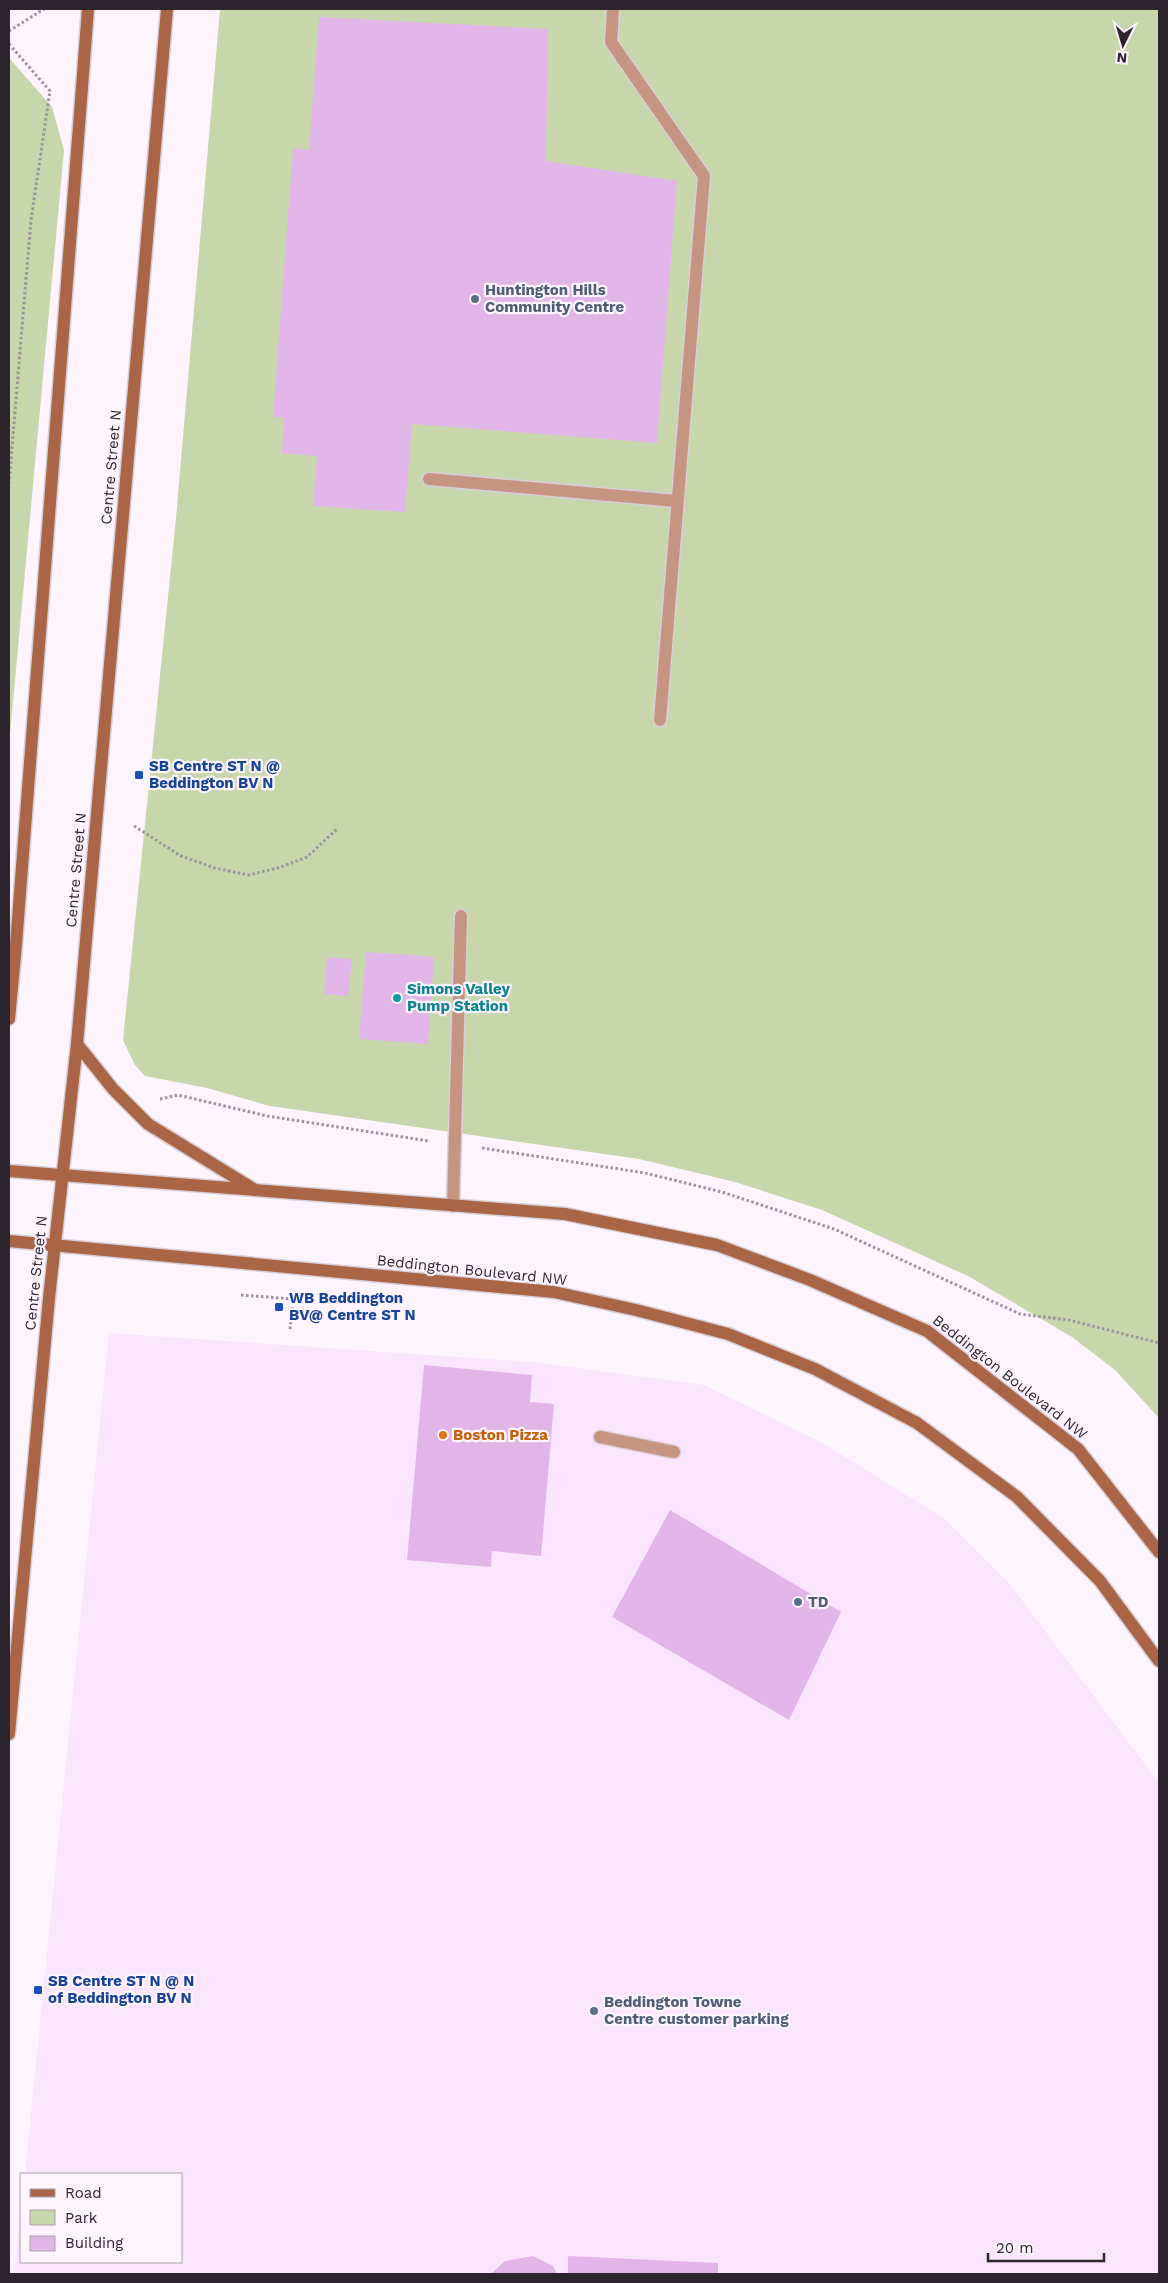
<svg xmlns="http://www.w3.org/2000/svg" width="1168" height="2283" font-family="'Work Sans',sans-serif">
  <style>
    .built { fill: #fbe4fd }
    .green { fill: #c8d6ab }
    .building { fill: #e2b5e9 }
    .lines { fill: none; stroke-linecap: round; stroke-linejoin: round }
    .lane-casing { stroke: #d8cfd9; stroke-width: 15 }
    .secondary-casing { stroke: #d8cfd9; stroke-width: 15 }
    .path { stroke: #9b929c; stroke-width: 3; stroke-dasharray: 2.5 2.5; stroke-linecap: butt }
    .lane { stroke: #c69581; stroke-width: 12 }
    .secondary { stroke: #aa6547; stroke-width: 12 }
    .service-dot { fill: #5c6f8a; stroke: #fef4fe; stroke-width: 2 }
    .transit-dot { fill: #1a4fb4; stroke: #fef4fe; stroke-width: 2 }
    .culture-dot { fill: #0f9aa8; stroke: #fef4fe; stroke-width: 2 }
    .food-dot { fill: #e8710a; stroke: #fef4fe; stroke-width: 2 }
    .labels { text-anchor: middle; dominant-baseline: central; stroke-width: 4.5; stroke-linejoin: round; paint-order: stroke }
    .service-label { font-size: 15px; font-weight: bold; fill: #4e5e75; stroke: #fef4fe; text-anchor: start }
    .street-label { font-size: 15px; fill: #2d252e; stroke: #fef4fe }
    .transit-label { font-size: 15px; font-weight: bold; fill: #164399; stroke: #fef4fe; text-anchor: start }
    .culture-label { font-size: 15px; font-weight: bold; fill: #0d838f; stroke: #fef4fe; text-anchor: start }
    .food-label { font-size: 15px; font-weight: bold; fill: #c56008; stroke: #fef4fe; text-anchor: start }
  </style>
  <rect width="100%" height="100%" fill="#fef4fe"/>
  <path class="built" d="M109 1333 533 1362 704 1385 821 1442 945 1519 1009 1583 1159 1783V2274H14L21 2209V2262H181V2174H25Z"/>
  <g class="green">
    <path d="M220 9H1159V1418L1115 1370 1072 1337 968 1276 822 1210 735 1182 639 1159 270 1106 207 1088 145 1076 135 1065 123 1040 176 518Z"/>
    <path d="M10 59 52 107 64 150 9 745V68Z"/>
  </g>
  <g class="building">
    <path d="M319 17 548 29 546 161 677 181 657 443 412 424 405 512 313 506 317 456 282 453 284 417H273L293 148 309 150Z"/>
    <path d="M366 952 434 957 428 1044 359 1039Z"/>
    <path d="M327 957 352 959 348 996 324 994Z"/>
    <path d="M424 1365 532 1375 530 1402 554 1404 541 1556 492 1551 491 1567 407 1560Z"/>
    <path d="M670 1510 841 1612 789 1720 612 1617Z"/>
    <path d="M533 2256 553 2266 557 2274H491L505 2261Z"/>
    <path d="M568 2256 718 2263V2274H568Z"/>
  </g>
  <g class="lines">
    <defs>
      <g id="lane">
        <path d="M613 9 611 42 704 176 660 720"/>
        <path d="M429 479 676 501"/>
        <path d="M453 1206 461 916"/>
        <path d="M600 1437 674 1452"/>
      </g>
      <g id="secondary">
        <path d="M9 1019 16 945 88 9"/>
        <path d="M77 1044 113 1089 148 1124 255 1190"/>
        <path d="M9 1171 565 1214 717 1245 810 1280 927 1331 1078 1449 1159 1552"/>
        <path d="M9 1241 554 1292 636 1310 728 1334 815 1369 917 1423 1017 1497 1100 1581 1159 1661"/>
        <path d="M9 1734 49 1298 77 1044 167 9"/>
      </g>
    </defs>
    <use href="#lane" class="lane-casing"/>
    <use href="#secondary" class="secondary-casing"/>
    <g class="path">
      <path d="M9 31 44 9"/>
      <path d="M9 44 50 91 31 220 9 483"/>
      <path d="M134 826 181 856 215 868 249 875 281 867 307 857 338 828"/>
      <path d="M160 1099 178 1095 267 1116 429 1141"/>
      <path d="M482 1148 645 1173 722 1192 834 1229 1020 1314 1069 1320 1159 1343"/>
      <path d="M241 1295 293 1299 290 1330"/>
    </g>
    <use href="#lane" class="lane"/>
    <use href="#secondary" class="secondary"/>
  </g>
  <g class="service-dot">
    <circle cx="475" cy="299" r="5"/>
    <circle cx="798" cy="1602" r="5"/>
    <circle cx="594" cy="2011" r="5"/>
  </g>
  <g class="transit-dot">
    <rect x="134" y="770" width="10" height="10" rx="2.5"/>
    <rect x="274" y="1302" width="10" height="10" rx="2.5"/>
    <rect x="33" y="1985" width="10" height="10" rx="2.5"/>
  </g>
  <circle class="culture-dot" cx="397" cy="998" r="5"/>
  <circle class="food-dot" cx="443" cy="1435" r="5"/>
  <g class="labels">
    <g class="service-label">
      <text x="485" y="290">Huntington Hills<tspan x="485" dy="17">Community Centre</tspan></text>
      <text x="808" y="1602">TD</text>
      <text x="604" y="2002">Beddington Towne<tspan x="604" dy="17">Centre customer parking</tspan></text>
    </g>
    <g class="street-label">
      <text transform="translate(111 467) rotate(-85)">Centre Street N</text>
      <text transform="translate(76 870) rotate(-85)">Centre Street N</text>
      <text transform="translate(472 1270) rotate(6)">Beddington Boulevard NW</text>
      <text transform="translate(36 1273) rotate(-84)">Centre Street N</text>
      <text transform="translate(1010 1377) rotate(38)">Beddington Boulevard NW</text>
    </g>
    <g class="transit-label">
      <text x="149" y="766">SB Centre ST N @<tspan x="149" dy="17">Beddington BV N</tspan></text>
      <text x="289" y="1298">WB Beddington<tspan x="289" dy="17">BV@ Centre ST N</tspan></text>
      <text x="48" y="1981">SB Centre ST N @ N<tspan x="48" dy="17">of Beddington BV N</tspan></text>
    </g>
    <g class="culture-label">
      <text x="407" y="989">Simons Valley<tspan x="407" dy="17">Pump Station</tspan></text>
    </g>
    <g class="food-label">
      <text x="453" y="1435">Boston Pizza</text>
    </g>
  </g>
  <rect width="1168" height="2283" fill="none" stroke="#2d252e" stroke-width="20"/>
  <rect x="20" y="2173" width="162" height="90" fill="#fef4fe" stroke="#aaa1ab"/>
  <rect x="30" y="2189" width="25" height="8" fill="#aa6547" stroke="#aaa1ab"/>
  <text x="65" y="2198" font-size="15" fill="#2d252e">Road</text>
  <rect x="30" y="2210" width="25" height="15" fill="#c8d6ab" stroke="#aaa1ab"/>
  <text x="65" y="2223" font-size="15" fill="#2d252e">Park</text>
  <rect x="30" y="2236" width="25" height="15" fill="#e2b5e9" stroke="#aaa1ab"/>
  <text x="65" y="2248" font-size="15" fill="#2d252e">Building</text>
  <g transform="translate(1123 45) rotate(185)" stroke="#fef4fe" stroke-width="4" paint-order="stroke">
  <path d="M0-4L9 19L0 12L-9 19Z" fill="#2d252e"/>
  <text y="-8" font-size="14" font-weight="bold" text-anchor="middle" fill="#2d252e">N</text>
  </g>
  <path d="M988 2253v8h116v-8" fill="none" stroke="#2d252e" stroke-width="2.5"/>
  <text x="996" y="2253" font-size="15" fill="#2d252e" stroke="#fef4fe" stroke-width="4" paint-order="stroke">20 m</text>
</svg>
